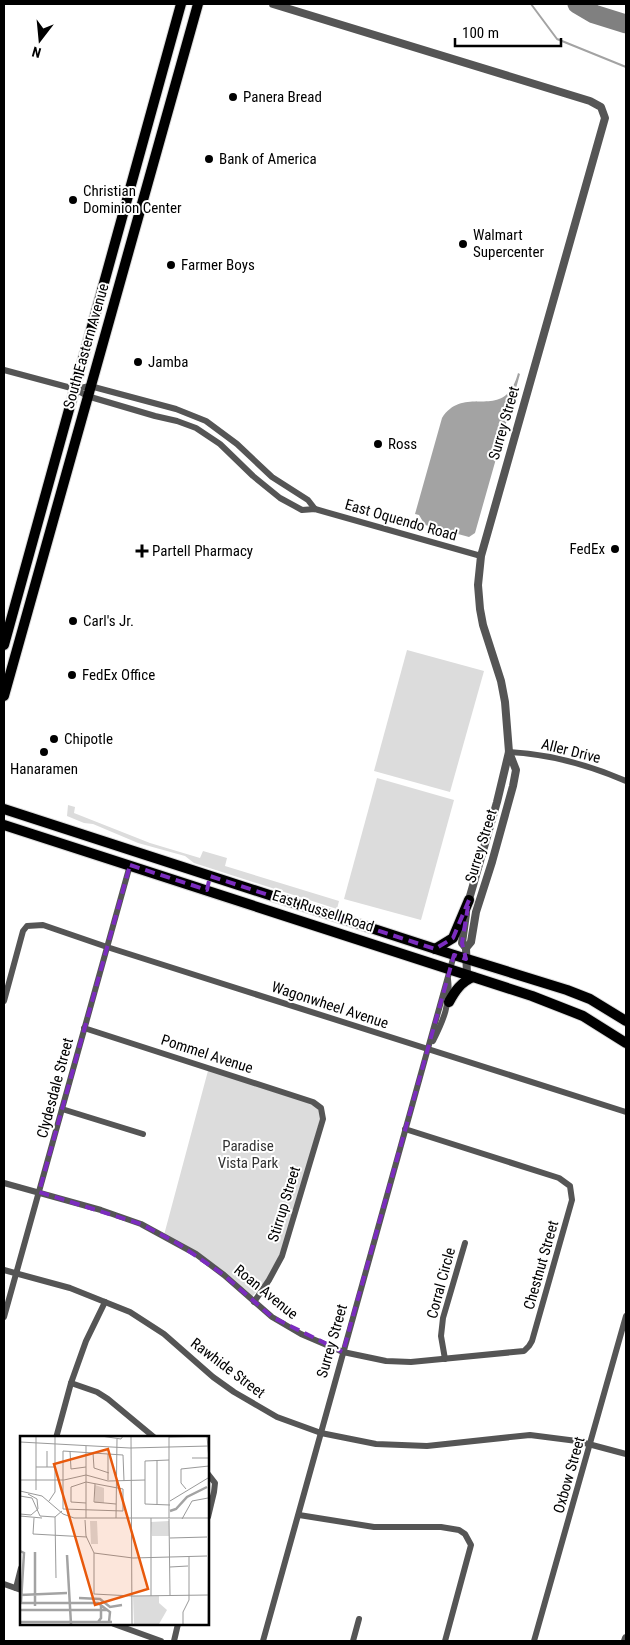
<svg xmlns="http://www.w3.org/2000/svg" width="630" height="1645" font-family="'Roboto Condensed',sans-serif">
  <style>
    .green { fill: #dcdcdc }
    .water { fill: #a3a3a3 }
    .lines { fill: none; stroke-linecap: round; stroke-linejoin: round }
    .stream { stroke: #a3a3a3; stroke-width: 2 }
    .taxiway { stroke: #808080; stroke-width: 19 }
    .primary-casing { stroke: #dbdbdb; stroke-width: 12 }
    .minor { stroke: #555; stroke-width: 6 }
    .tertiary { stroke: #555; stroke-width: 8 }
    .primary { stroke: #000; stroke-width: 10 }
    .marked { fill: none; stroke: #7b2cbf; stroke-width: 4; stroke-dasharray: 10 6; stroke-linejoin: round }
    .poi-dot { fill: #000; stroke: #fff; stroke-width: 2 }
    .labels { text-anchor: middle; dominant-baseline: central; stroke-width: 4; stroke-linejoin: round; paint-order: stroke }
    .poi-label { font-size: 15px; fill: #000; stroke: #fff; text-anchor: start }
    .street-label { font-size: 15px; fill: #000; stroke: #fff }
    .park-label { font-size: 15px; fill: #333; stroke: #fff }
    .inset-river { fill: none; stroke: #a3a3a3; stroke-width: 2.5 }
    .inset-road { fill: none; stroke: #999; stroke-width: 1 }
    .view { fill: #e8590c; fill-opacity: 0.15; stroke: #e8590c; stroke-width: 2.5 }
    .inset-edge { fill: none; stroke: #000; stroke-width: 2.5 }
  </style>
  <rect width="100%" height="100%" fill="#fff"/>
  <g class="green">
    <path d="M407 650 484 671 450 792 374 771Z"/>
    <path d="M377 778 454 800 421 920 344 899Z"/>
    <path d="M68 805 75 807 74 813 150 843 200 858 203 851 227 858 225 866 339 901 337 909 194 863 185 856 138 843 93 824 84 823 67 816Z"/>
    <path d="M209 1067 316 1102 322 1112 287 1237 271 1274 251 1298 224 1275 164 1235Z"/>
  </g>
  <path class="water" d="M518 373 520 374 475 533 469 537 425 525 419 515 415 514 442 418C466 382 504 425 518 373Z"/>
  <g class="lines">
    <path class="stream" d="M531 4 557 39 626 67"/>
    <path class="taxiway" d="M577 4 594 14 626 24"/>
    <defs>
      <g id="primary">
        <path d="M4 645 181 4"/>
        <path d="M4 696 198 4"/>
        <path d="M4 809 454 955 567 990 590 999 626 1021"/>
        <path d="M4 825 532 996 583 1016 626 1043"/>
        <path d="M435 949 453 938 469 900"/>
        <path d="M449 1002C455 991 461 982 473 977"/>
      </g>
    </defs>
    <use href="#primary" class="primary-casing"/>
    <g class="minor">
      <path d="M4 370 75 389 87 396 155 416 177 421 196 428 220 444 253 476 280 498 302 510 315 509 481 556"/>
      <path d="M75 389 90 386 176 409 206 421 237 444 272 477 308 500 315 509"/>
      <path d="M509 752C549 754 589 765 626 781"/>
      <path d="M4 1001 23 931 27 926 43 925 107 947 626 1112"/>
      <path d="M84 1028 313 1102 321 1108 323 1119 282 1256 269 1280 254 1302"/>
      <path d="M433 1041C443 1021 451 1003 448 979"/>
      <path d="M62 1109 143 1134"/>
      <path d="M4 1183 101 1210 141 1224 196 1254 224 1275 272 1317 301 1334 343 1352 386 1361 411 1362 524 1351 529 1346 532 1341 572 1200 570 1186 559 1178 405 1129"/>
      <path d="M4 1270 70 1288 130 1312 164 1334 213 1377 234 1392 277 1417 321 1433 376 1444 427 1446 530 1435 577 1441 626 1454"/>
      <path d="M4 1317 130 865"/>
      <path d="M445 1359 441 1336 443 1318 465 1243"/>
      <path d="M71 1383 97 1392 108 1399 155 1438"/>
      <path d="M56 1438 71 1383 86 1341 105 1302"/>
      <path d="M208 1474 215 1483 214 1492 208 1517"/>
      <path d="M299 1515 374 1527H441L459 1530 465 1534 471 1545 445 1641"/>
      <path d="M4 1584 21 1590"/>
      <path d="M16 1588 21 1568"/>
      <path d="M114 1624 161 1641"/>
      <path d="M174 1641 178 1624"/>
      <path d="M263 1641 454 955"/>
      <path d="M353 1641 359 1619"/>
      <path d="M534 1641 626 1316"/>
    </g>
    <g class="tertiary">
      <path d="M273 4 590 101 601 107 605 118 481 556 478 585 480 609 483 625 501 681 505 702 509 752 497 802 468 903"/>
      <path d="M466 914 462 943 466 948 467 975"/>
      <path d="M466 948 471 942 476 912 492 862 513 786 516 770 509 752"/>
      <path d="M625 1641 626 1638"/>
    </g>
    <use href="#primary" class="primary"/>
  </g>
  <path class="marked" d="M130 865 207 890 210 876 435 949 453 938 469 900 462 943 466 959 454 955 343 1352 272 1317 224 1275 177 1243 141 1224 39 1192Z"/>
  <g class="poi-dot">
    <circle cx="233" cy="97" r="5"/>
    <circle cx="209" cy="159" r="5"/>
    <circle cx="73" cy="200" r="5"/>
    <circle cx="463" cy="244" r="5"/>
    <circle cx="171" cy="265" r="5"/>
    <circle cx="138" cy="362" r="5"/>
    <circle cx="378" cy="444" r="5"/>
    <circle cx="615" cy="549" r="5"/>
    <path d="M139.5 543.5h5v5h5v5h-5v5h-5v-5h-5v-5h5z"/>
    <circle cx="73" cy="621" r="5"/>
    <circle cx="72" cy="675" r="5"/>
    <circle cx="54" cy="739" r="5"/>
    <circle cx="44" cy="752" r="5"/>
  </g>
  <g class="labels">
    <g class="poi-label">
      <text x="243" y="97">Panera Bread</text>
      <text x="219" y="159">Bank of America</text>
      <text x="83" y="191">Christian<tspan x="83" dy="17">Dominion Center</tspan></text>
      <text x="473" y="235">Walmart<tspan x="473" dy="17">Supercenter</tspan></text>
      <text x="181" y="265">Farmer Boys</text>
      <text x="148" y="362">Jamba</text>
      <text x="388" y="444">Ross</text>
      <text x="605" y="549" text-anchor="end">FedEx</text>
      <text x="152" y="551">Partell Pharmacy</text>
      <text x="83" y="621">Carl's Jr.</text>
      <text x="82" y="675">FedEx Office</text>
      <text x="64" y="739">Chipotle</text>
      <text x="44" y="769" text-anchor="middle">Hanaramen</text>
    </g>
    <g class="street-label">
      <text transform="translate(86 346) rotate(-74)">South Eastern Avenue</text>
      <text transform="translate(504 423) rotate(-74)">Surrey Street</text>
      <text transform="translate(401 520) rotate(16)">East Oquendo Road</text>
      <text transform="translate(571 751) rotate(14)">Aller Drive</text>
      <text transform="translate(481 846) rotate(-73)">Surrey Street</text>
      <text transform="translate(323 911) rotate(18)">East Russell Road</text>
      <text transform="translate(330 1005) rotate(18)">Wagonwheel Avenue</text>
      <text transform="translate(207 1054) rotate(18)">Pommel Avenue</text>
      <text transform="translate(55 1088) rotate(-75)">Clydesdale Street</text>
      <text transform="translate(284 1204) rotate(-73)">Stirrup Street</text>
      <text transform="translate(541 1265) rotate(-74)">Chestnut Street</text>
      <text transform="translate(441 1283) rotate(-75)">Corral Circle</text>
      <text transform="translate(266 1292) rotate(39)">Roan Avenue</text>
      <text transform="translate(332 1341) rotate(-74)">Surrey Street</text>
      <text transform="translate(228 1368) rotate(37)">Rawhide Street</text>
      <text transform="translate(569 1475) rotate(-74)">Oxbow Street</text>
    </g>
    <g class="park-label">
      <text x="248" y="1146">Paradise<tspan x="248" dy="17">Vista Park</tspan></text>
    </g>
  </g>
  <g transform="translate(20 1436)">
    <rect width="189" height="189" fill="#fff"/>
    <path d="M75 49 84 52V67H75ZM70 85H77L78 108H71ZM149 85V100H132L131 86ZM113 160H139V167L147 174 139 188H114Z" fill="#dcdcdc"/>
    <path class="inset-river" d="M150 75 156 73 167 61 187 51M0 115 4 117 1 166M47 119 51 188M0 159 47 157M59 162 80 163 90 171 102 169M0 167H78L90 176 89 186M15 170V116M0 174H88M0 186H92M78 186 81 182V170"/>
    <path class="inset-road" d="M16 0V54M81 0 101 3 103 0M111 0 112 188M149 0V82M187 0 189 24M149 1 187 0M0 6 110 12 189 10M66 10V82M27 15V31M50 15 51 33 66 31M73 17 74 32 89 37M172 22H188M137 24V69M149 24 125 25V68L150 69M16 31H34M0 44H44L66 39 88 45 125 44M88 44V18M75 48 74 66 96 68M166 53 161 47V33L189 30M0 55 22 60 43 78 54 82H189M0 60 12 62 20 80 35 81 42 75M29 65 35 56V0M150 65 188 42M66 67 51 66V51L66 46 103 53V75L43 73V15L103 19 104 45M0 78 11 79 18 73 17 63 8 58M0 80 22 82M35 81 36 142M14 82 13 98 67 101M96 82 97 3M131 82V160M149 83 150 159M162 83 172 65 188 62M65 84 66 100 74 117V158L112 160M150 102 187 101M74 117 113 122 187 120M150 131 168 130M112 160 189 159M163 188V176L169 164V121M188 188 189 36"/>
    <path class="view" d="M88 13 128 153 75 169 34 28Z"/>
    <rect width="189" height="189" class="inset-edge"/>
  </g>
  <rect width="630" height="1645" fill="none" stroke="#000000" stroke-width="10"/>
  <g transform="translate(40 40) rotate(196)" stroke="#ffffff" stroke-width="4" paint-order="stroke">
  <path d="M0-4L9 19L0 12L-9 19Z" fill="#000000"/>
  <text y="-8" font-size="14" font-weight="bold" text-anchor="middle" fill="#000000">N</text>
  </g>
  <path d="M455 38v8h106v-8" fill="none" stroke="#000000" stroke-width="2.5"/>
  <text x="462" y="38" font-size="15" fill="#000000" stroke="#ffffff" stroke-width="4" paint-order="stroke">100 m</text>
</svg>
